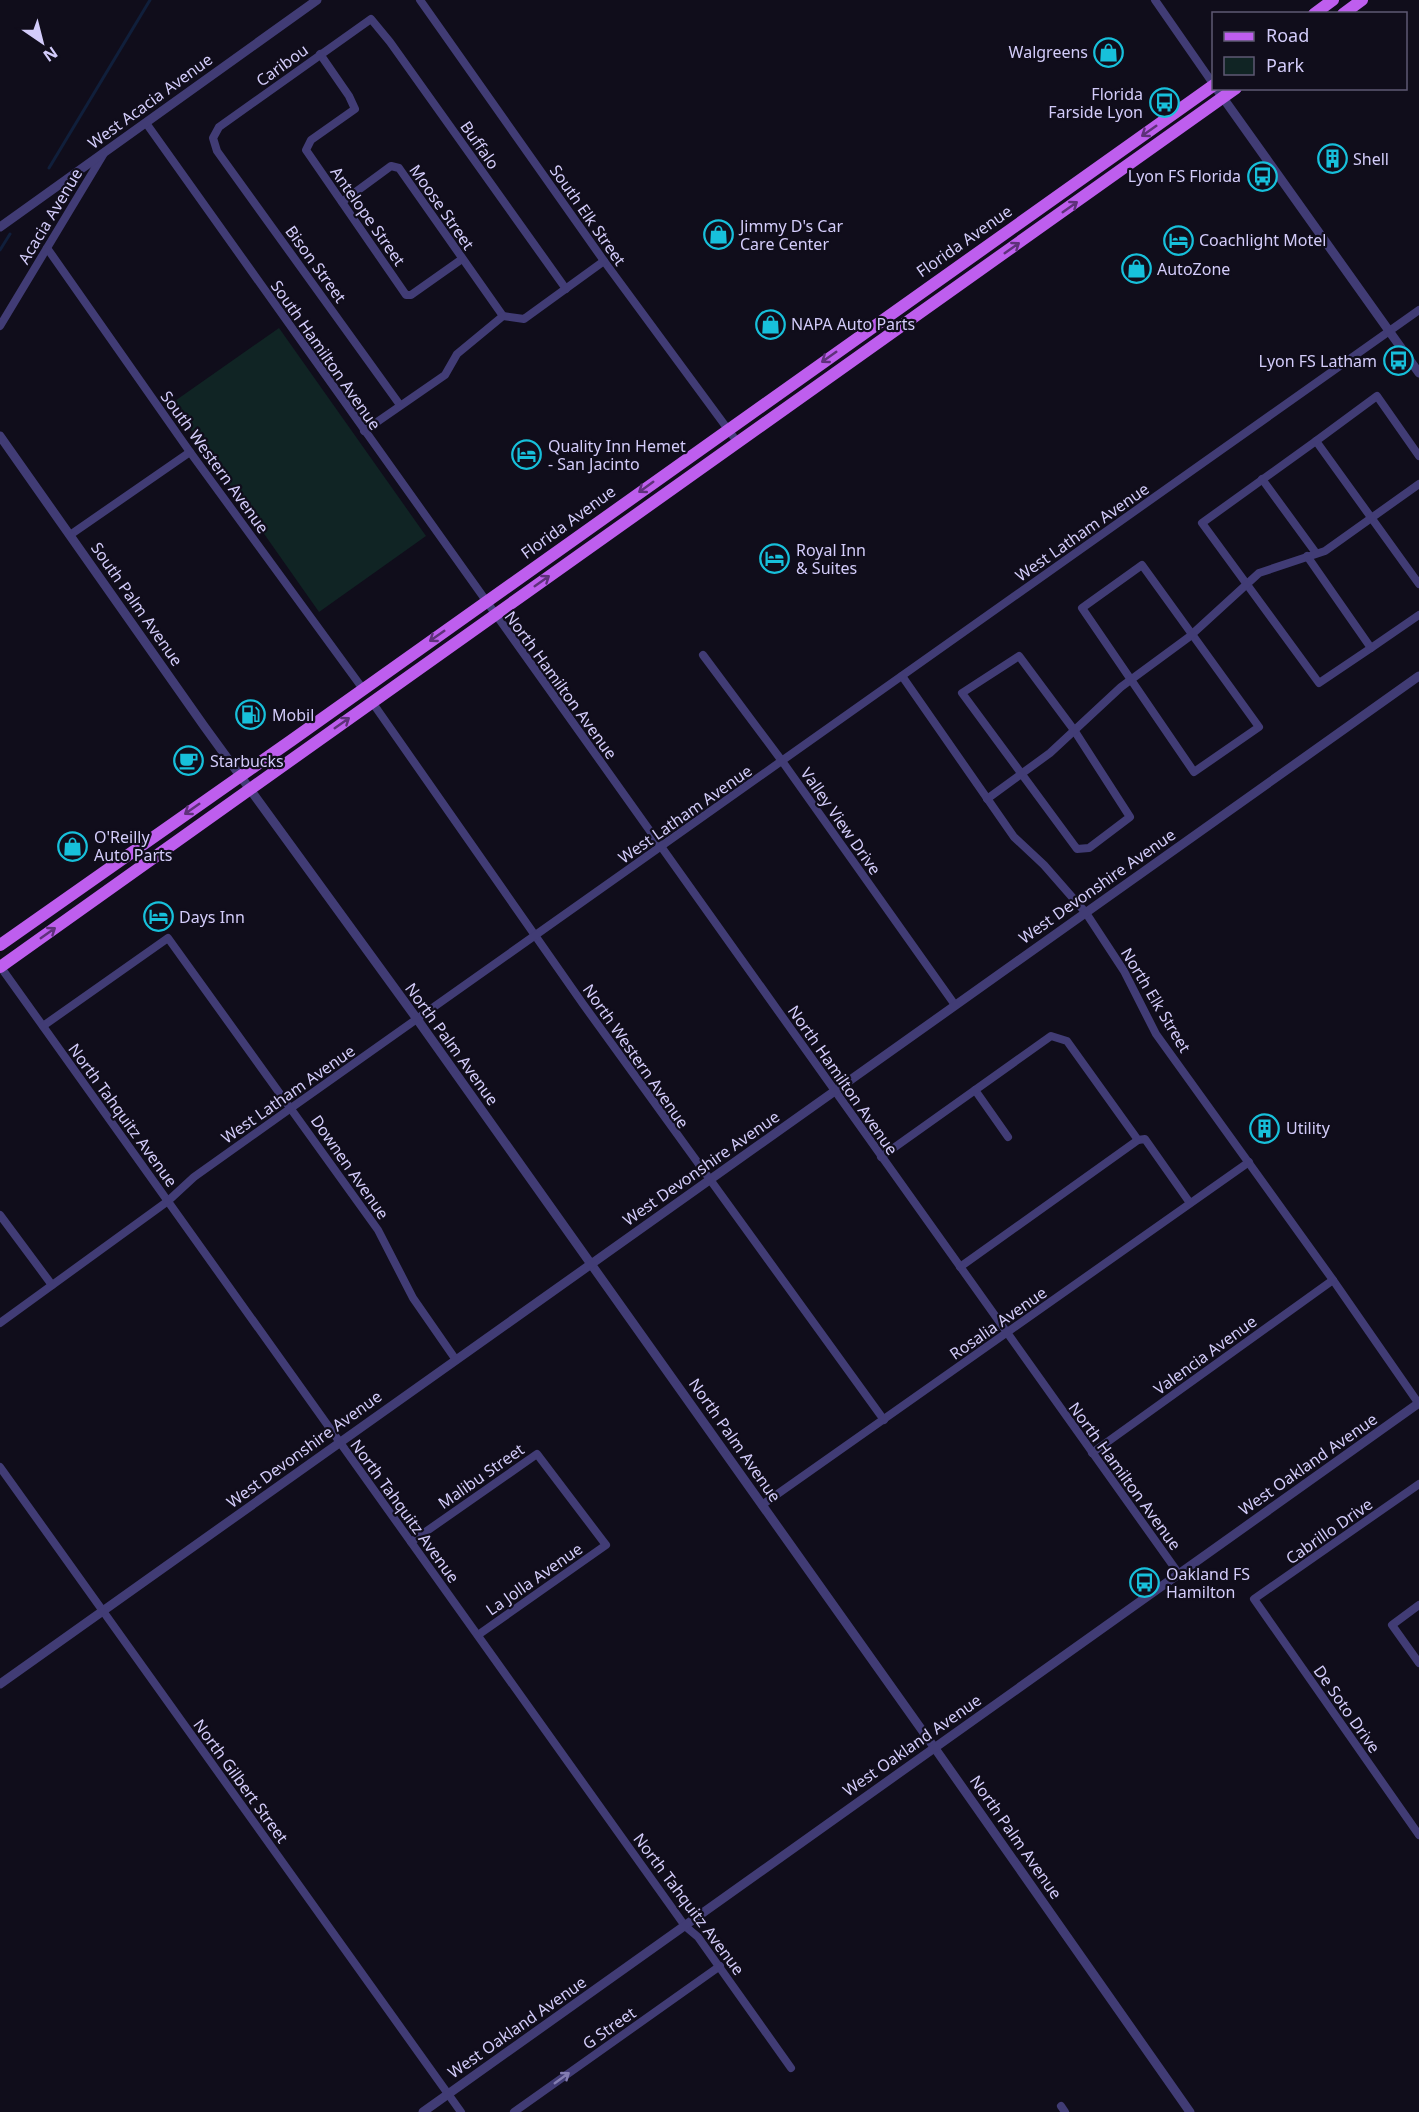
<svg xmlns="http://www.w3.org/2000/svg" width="1419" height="2112" font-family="'Noto Sans',sans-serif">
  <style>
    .green { fill: #102424 }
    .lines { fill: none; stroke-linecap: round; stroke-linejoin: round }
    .stream { stroke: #101f3b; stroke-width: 3 }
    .minor { stroke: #413c75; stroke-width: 8 }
    .tertiary { stroke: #413c75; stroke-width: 9 }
    .primary { stroke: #be5eee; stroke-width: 12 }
    .oneway { stroke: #5e317a }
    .oneway2 { stroke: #837db1 }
    .labels { text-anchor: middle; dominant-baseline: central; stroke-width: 4.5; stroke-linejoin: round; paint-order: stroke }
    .poi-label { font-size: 16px; fill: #d3ccfa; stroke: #100d1b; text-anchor: start }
    .street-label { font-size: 16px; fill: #d3ccfa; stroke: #100d1b }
  </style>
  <rect width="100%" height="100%" fill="#100d1b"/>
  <path class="green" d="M279 328 426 536 319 612 172 403Z"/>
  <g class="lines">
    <g class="stream">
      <path d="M49 168 150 0"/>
      <path d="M0 250 10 234"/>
    </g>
    <g class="minor">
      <path d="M420 0 604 261 738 443"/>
      <path d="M1155 0 1214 85"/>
      <path d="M320 54 349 96 355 109 311 140 306 150 406 295H411L462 259"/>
      <path d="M146 123 1179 1574"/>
      <path d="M342 202 391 166 399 168 503 316"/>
      <path d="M47 248 190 452 363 689"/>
      <path d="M0 326 103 155"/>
      <path d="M400 405 217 151 213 138 219 127 371 19 390 42 566 289"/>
      <path d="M364 431 445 375 457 354 503 316 524 319 604 261"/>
      <path d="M1419 456 1377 396 1316 441 1419 584"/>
      <path d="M1262 479 1316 553"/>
      <path d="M70 535 190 452"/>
      <path d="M1307 556 1371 648 1319 683 1202 523 1316 441"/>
      <path d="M1142 565 1259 727 1194 772 1082 608Z"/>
      <path d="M1371 648 1419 615"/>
      <path d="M703 655 782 761 955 1005"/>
      <path d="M1019 656 1074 730 1130 817 1089 848 1077 849 962 693Z"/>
      <path d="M902 676 1014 837 1044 865 1086 913 1124 971 1156 1034 1333 1280 1419 1404"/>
      <path d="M372 702 583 1004 884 1420"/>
      <path d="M987 799 1050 753 1121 687 1189 637 1259 573 1325 551 1419 484"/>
      <path d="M0 966 685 1926 698 1937 791 2068"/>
      <path d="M43 1026 168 938 378 1230 413 1298 456 1360"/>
      <path d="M975 1090 1008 1137"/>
      <path d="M881 1157 1051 1036 1067 1041 1138 1140 1145 1139 1190 1203"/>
      <path d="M0 1215 52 1285"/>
      <path d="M960 1267 1138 1140"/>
      <path d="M0 1323 168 1201 194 1177 291 1108 1419 310"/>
      <path d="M1092 1453 1333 1280"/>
      <path d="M0 1467 461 2112"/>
      <path d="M1419 1484 1254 1599 1419 1835"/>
      <path d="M762 1505 1249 1162"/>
      <path d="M411 1542 537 1454 606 1545 478 1635"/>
      <path d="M1419 1605 1392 1625 1419 1663"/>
      <path d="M1061 2106 1065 2112"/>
      <path d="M514 2112 720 1966"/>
    </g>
    <g class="tertiary">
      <path d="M1216 88 1419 373"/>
      <path d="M0 227 317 0"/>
      <path d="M0 436 204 726 417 1019 934 1747 1190 2112"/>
      <path d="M0 1684 1419 676"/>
      <path d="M423 2112 1419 1403"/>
    </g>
    <g class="primary">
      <path d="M1314 14 1333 0"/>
      <path d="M1343 14 1362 0"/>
      <path d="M0 945 292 740 1214 85"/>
      <path d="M0 967 1236 88"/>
    </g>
  </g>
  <defs><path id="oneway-shaft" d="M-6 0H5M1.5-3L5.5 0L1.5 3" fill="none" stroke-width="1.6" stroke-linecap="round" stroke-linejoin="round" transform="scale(1.5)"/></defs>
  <g class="oneway">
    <use href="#oneway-shaft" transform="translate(1149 131) rotate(145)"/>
    <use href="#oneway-shaft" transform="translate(1070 207) rotate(-35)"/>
    <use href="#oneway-shaft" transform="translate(1012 248) rotate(-35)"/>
    <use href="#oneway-shaft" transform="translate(829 357) rotate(145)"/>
    <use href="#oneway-shaft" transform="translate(646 487) rotate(144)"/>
    <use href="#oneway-shaft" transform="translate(542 581) rotate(-35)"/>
    <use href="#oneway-shaft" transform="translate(437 636) rotate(145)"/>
    <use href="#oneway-shaft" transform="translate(342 723) rotate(-35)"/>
    <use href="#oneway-shaft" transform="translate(192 809) rotate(145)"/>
    <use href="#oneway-shaft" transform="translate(48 933) rotate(-35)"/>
  </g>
  <use class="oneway2" href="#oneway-shaft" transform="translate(562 2078) rotate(-36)"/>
  <defs>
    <symbol id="shop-ring" viewBox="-11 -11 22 22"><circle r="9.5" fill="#100d1b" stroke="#17c0db" stroke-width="1.5"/><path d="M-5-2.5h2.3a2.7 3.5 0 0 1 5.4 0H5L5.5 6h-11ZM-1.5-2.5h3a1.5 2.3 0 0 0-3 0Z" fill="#17c0db"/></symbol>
    <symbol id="bus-ring" viewBox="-11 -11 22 22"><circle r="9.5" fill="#100d1b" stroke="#17c0db" stroke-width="1.5"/><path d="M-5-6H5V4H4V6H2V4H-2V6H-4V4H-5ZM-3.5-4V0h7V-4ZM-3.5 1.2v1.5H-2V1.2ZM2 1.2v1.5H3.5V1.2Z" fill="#17c0db"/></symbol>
    <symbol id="building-ring" viewBox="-11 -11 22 22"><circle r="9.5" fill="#100d1b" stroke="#17c0db" stroke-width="1.5"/><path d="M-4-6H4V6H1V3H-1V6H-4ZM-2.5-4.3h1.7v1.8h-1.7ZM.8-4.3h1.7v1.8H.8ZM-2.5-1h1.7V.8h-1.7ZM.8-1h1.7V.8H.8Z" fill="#17c0db"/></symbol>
    <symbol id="hotel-ring" viewBox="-11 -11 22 22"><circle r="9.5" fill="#100d1b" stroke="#17c0db" stroke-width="1.5"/><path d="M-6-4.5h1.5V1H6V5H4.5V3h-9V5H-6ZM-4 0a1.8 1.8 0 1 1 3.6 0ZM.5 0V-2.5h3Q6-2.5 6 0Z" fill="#17c0db"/></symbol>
    <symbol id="fuel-ring" viewBox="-11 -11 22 22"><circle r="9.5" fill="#100d1b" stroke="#17c0db" stroke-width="1.5"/><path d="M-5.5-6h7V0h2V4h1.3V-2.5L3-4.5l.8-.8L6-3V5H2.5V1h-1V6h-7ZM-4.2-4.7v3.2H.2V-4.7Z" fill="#17c0db"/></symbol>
    <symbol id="cafe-ring" viewBox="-11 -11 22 22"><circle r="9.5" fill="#100d1b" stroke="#17c0db" stroke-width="1.5"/><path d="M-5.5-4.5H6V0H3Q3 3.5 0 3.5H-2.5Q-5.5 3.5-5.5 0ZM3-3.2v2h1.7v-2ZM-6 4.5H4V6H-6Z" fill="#17c0db"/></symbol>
  </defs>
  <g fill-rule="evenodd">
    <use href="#shop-ring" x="1092" y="36" width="33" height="33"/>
    <use href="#bus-ring" x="1148" y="86" width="33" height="33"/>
    <use href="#building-ring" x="1316" y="142" width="33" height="33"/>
    <use href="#bus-ring" x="1246" y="160" width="33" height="33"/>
    <use href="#shop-ring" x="702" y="218" width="33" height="33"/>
    <use href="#hotel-ring" x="1162" y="224" width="33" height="33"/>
    <use href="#shop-ring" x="1120" y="252" width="33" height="33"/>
    <use href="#shop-ring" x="754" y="308" width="33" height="33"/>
    <use href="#bus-ring" x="1382" y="344" width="33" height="33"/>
    <use href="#hotel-ring" x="510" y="438" width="33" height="33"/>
    <use href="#hotel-ring" x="758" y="542" width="33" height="33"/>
    <use href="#fuel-ring" x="234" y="698" width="33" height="33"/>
    <use href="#cafe-ring" x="172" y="744" width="33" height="33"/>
    <use href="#shop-ring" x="56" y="830" width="33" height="33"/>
    <use href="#hotel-ring" x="142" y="900" width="33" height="33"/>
    <use href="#building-ring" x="1248" y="1112" width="33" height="33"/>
    <use href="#bus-ring" x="1128" y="1566" width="33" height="33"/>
  </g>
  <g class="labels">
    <g class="poi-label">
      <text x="1088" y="52" text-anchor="end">Walgreens</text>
      <text x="1143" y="94" text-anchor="end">Florida<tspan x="1143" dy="18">Farside Lyon</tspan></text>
      <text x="1353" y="159">Shell</text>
      <text x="1241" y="176" text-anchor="end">Lyon FS Florida</text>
      <text x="740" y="226">Jimmy D's Car<tspan x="740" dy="18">Care Center</tspan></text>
      <text x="1199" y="240">Coachlight Motel</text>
      <text x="1157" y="269">AutoZone</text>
      <text x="791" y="324">NAPA Auto Parts</text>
      <text x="1377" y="361" text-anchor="end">Lyon FS Latham</text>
      <text x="548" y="446">Quality Inn Hemet<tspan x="548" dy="18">- San Jacinto</tspan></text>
      <text x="796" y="550">Royal Inn<tspan x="796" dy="18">&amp; Suites</tspan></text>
      <text x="272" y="715">Mobil</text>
      <text x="210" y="761">Starbucks</text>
      <text x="94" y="837">O'Reilly<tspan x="94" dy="18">Auto Parts</tspan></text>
      <text x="179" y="917">Days Inn</text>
      <text x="1286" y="1128">Utility</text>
      <text x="1166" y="1574">Oakland FS<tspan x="1166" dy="18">Hamilton</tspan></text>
    </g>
    <g class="street-label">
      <text transform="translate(282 65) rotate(-36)">Caribou</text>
      <text transform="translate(150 101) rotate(-36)">West Acacia Avenue</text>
      <text transform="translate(480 145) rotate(55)">Buffalo</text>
      <text transform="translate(442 207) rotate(55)">Moose Street</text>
      <text transform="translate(588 215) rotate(55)">South Elk Street</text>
      <text transform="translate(50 216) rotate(-59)">Acacia Avenue</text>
      <text transform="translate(368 216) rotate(55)">Antelope Street</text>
      <text transform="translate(964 241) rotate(-35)">Florida Avenue</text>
      <text transform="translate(316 264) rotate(54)">Bison Street</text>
      <text transform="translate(326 355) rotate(55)">South Hamilton Avenue</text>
      <text transform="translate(215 462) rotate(54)">South Western Avenue</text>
      <text transform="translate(568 522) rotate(-36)">Florida Avenue</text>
      <text transform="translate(1082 532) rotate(-35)">West Latham Avenue</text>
      <text transform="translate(137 604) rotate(55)">South Palm Avenue</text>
      <text transform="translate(561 685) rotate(54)">North Hamilton Avenue</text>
      <text transform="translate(685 814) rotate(-35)">West Latham Avenue</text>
      <text transform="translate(841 821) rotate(55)">Valley View Drive</text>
      <text transform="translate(1097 886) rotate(-35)">West Devonshire Avenue</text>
      <text transform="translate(1156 1000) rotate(59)">North Elk Street</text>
      <text transform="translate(452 1044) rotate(54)">North Palm Avenue</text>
      <text transform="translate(636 1056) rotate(55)">North Western Avenue</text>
      <text transform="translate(843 1080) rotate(55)">North Hamilton Avenue</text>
      <text transform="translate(288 1094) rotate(-35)">West Latham Avenue</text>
      <text transform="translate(123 1115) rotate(54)">North Tahquitz Avenue</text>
      <text transform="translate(350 1167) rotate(55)">Downen Avenue</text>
      <text transform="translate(701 1168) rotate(-35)">West Devonshire Avenue</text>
      <text transform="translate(998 1323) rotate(-35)">Rosalia Avenue</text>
      <text transform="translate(1205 1355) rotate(-36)">Valencia Avenue</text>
      <text transform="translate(735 1440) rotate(55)">North Palm Avenue</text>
      <text transform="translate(304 1449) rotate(-36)">West Devonshire Avenue</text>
      <text transform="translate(1308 1464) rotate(-35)">West Oakland Avenue</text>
      <text transform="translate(481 1476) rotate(-35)">Malibu Street</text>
      <text transform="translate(1125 1476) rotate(54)">North Hamilton Avenue</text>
      <text transform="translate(405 1511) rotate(54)">North Tahquitz Avenue</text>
      <text transform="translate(1329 1531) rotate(-35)">Cabrillo Drive</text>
      <text transform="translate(534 1579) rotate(-35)">La Jolla Avenue</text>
      <text transform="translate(1347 1709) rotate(55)">De Soto Drive</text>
      <text transform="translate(912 1745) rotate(-35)">West Oakland Avenue</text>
      <text transform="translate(241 1781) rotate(54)">North Gilbert Street</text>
      <text transform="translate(1016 1837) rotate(55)">North Palm Avenue</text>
      <text transform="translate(689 1904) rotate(53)">North Tahquitz Avenue</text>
      <text transform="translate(517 2027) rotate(-35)">West Oakland Avenue</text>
      <text transform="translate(609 2028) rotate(-35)">G Street</text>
    </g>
  </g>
  <rect x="1212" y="12" width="195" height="78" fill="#100d1b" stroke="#5e5974" stroke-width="1.5"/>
  <rect x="1224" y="32" width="30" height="9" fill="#be5eee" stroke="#5e5974" stroke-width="1.5"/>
  <text x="1266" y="42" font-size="18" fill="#d3ccfa">Road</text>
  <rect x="1224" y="57" width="30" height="18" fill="#102424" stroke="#5e5974" stroke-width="1.5"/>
  <text x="1266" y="72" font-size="18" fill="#d3ccfa">Park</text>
  <g transform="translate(42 42) rotate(145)" stroke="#100d1b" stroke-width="4.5" paint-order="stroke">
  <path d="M0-4.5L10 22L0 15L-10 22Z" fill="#d3ccfa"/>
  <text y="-9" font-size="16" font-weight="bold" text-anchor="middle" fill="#d3ccfa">N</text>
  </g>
</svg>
